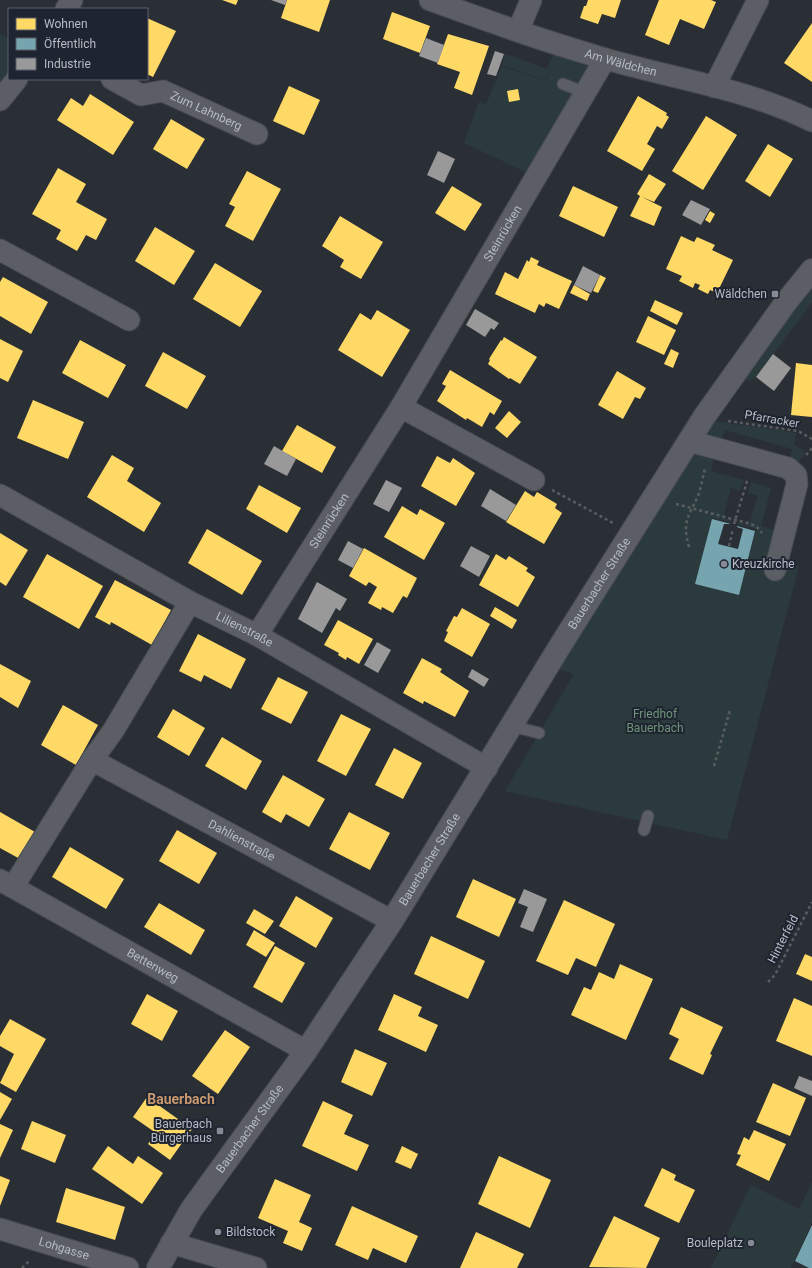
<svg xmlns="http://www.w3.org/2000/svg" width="812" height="1268" font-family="Roboto,sans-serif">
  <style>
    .green { fill: #2b3b3d }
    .homes { fill: #ffd966 }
    .public { fill: #76a5af }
    .industry { fill: #999 }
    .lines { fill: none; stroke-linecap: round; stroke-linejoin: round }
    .service-casing { stroke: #474a4f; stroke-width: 13 }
    .minor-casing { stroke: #474a4f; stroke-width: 23 }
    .tertiary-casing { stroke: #474a4f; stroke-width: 24 }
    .path { stroke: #595d61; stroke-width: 2.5; stroke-dasharray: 3 3; stroke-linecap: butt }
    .service { stroke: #5b5e64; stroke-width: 11 }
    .minor { stroke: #5b5e64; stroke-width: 21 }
    .tertiary { stroke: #5b5e64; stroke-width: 22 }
    .poi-dot { fill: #858a94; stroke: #1f2530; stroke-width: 1.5 }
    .labels { text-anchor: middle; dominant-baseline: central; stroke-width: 4; stroke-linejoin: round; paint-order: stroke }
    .street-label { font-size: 12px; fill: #b6bbc6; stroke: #1f2530 }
    .poi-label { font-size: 12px; fill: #b6bbc6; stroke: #1f2530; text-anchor: end }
    .park-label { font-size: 12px; fill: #6f9479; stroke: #1f2530 }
    .quarter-label { font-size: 14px; font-weight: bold; fill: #c8986e; stroke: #1f2530 }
  </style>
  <rect width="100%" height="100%" fill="#2a2f36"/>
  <g class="green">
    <path d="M0 34 9 39V73L0 86Z"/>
    <path d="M505 54 547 69 553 55 585 65 588 67 528 173 464 143 479 102 486 104 502 66 546 81 550 69 545 80 502 65Z"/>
    <path d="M812 285V302L756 377 749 381 744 377Z"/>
    <path d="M714 421 796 433 794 445 802 449 805 453 796 465 789 462 792 449 725 430 721 443 710 436 709 432Z"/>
    <path d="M695 453 715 455 711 471 744 480 740 491 731 488 723 517 732 520 731 522 712 518 696 583 739 595 756 529 738 524V522L749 525 758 496 748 493 751 482 771 488 761 526 776 530 786 562 799 566 727 840 505 791 574 674 559 669 689 458Z"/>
    <path d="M812 1182V1222L791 1268H711L751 1185 799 1209Z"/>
  </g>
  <g class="homes">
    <path d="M222 0H238L236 5Z"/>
    <path d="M287 0H330L319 32 281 18Z"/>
    <path d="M588 0H621L615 18 602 14 598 24 580 18 584 6H586Z"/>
    <path d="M659 0H711L716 2 704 29 680 19 669 45 645 35Z"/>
    <path d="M392 12 430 26 420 53 383 39Z"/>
    <path d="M147 18 176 31 153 77 147 74Z"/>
    <path d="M812 23V82L784 63Z"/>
    <path d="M448 34 489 46 472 95 454 88 460 72 437 64Z"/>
    <path d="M289 86 320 100 304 135 273 121Z"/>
    <path d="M518 89 520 100 509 102 507 91Z"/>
    <path d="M90 94 134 122 113 155 57 120 71 98 83 106Z"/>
    <path d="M638 96 667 113 666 115 669 117 662 129 657 126 647 144 655 149 642 171 607 151Z"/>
    <path d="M706 116 737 135 703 190 672 171Z"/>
    <path d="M171 119 205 139 187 169 153 149Z"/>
    <path d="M768 144 793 159 770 197 745 181Z"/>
    <path d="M58 168 86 184 76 202 107 219 96 240 86 235 77 251 56 239 61 230 32 214Z"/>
    <path d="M247 171 281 189 253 241 225 226 235 207 229 204Z"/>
    <path d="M649 174 666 184 654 202 642 197 662 207 654 226 630 216 640 196 637 194Z"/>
    <path d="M452 186 482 204 465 231 435 213Z"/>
    <path d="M573 186 618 207 604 237 559 216Z"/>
    <path d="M710 211 715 214 710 223 705 220Z"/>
    <path d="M340 216 383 242 361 279 340 267 344 260 322 246Z"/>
    <path d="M155 227 195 251 174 285 135 261Z"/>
    <path d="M681 236 694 242 697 237 715 245 712 250 733 260 717 293 710 290 708 294 698 289 700 285 695 283 693 288 679 281 682 276 666 269Z"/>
    <path d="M531 257 539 261 537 265 572 281 559 309 546 303 544 307 539 304 535 313 495 294 505 272 518 279 527 260 529 262Z"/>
    <path d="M215 263 262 291 240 327 193 299Z"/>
    <path d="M600 275 606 278 598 293 593 291Z"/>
    <path d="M3 277 48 302 31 334 0 316V282Z"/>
    <path d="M574 285 590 294 587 301 570 293Z"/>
    <path d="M655 300 683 313 677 325 650 311Z"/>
    <path d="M377 310 410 330 382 377 338 350 360 313 371 320Z"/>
    <path d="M648 316 676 330 664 355 636 342Z"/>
    <path d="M504 337 537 357 520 384 510 378 509 379 488 364 490 360 489 359 501 340 502 341Z"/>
    <path d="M0 339 23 351 8 382 0 378Z"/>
    <path d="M80 340 126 365 108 398 62 373Z"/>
    <path d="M671 349 679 353 673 368 664 364Z"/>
    <path d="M163 352 206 376 187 409 145 386Z"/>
    <path d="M796 363 812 365V417L791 415Z"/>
    <path d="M450 370 502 401 494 415 490 412 482 427 467 418 466 420 437 401 446 386 442 384Z"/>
    <path d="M617 371 646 388 640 399 635 397 623 419 598 405Z"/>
    <path d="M33 400 84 422 68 459 17 438Z"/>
    <path d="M509 411 521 422 507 438 495 428Z"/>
    <path d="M297 425 336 447 322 473 282 451Z"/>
    <path d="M112 455 134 468 127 481 161 503 144 532 87 497Z"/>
    <path d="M437 456 450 463 453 458 475 473 456 506 421 486Z"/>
    <path d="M259 485 301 508 287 533 246 509Z"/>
    <path d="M525 491 534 497 537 492 557 504 555 508 562 513 544 544 506 522Z"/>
    <path d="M402 506 417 515 420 509 445 523 424 560 384 537Z"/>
    <path d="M207 529 262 561 242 595 188 563Z"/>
    <path d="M0 533 28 550 6 586 0 582Z"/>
    <path d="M364 548 417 578 407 598 403 596 393 613 382 607 381 610 368 603 377 587 369 582 366 586 349 576Z"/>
    <path d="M47 554 103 586 79 629 23 597Z"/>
    <path d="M496 554 506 560 509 556 528 568 526 571 535 577 518 607 479 585Z"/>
    <path d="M115 580 171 610 152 645 111 622 110 625 95 617Z"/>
    <path d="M495 607 517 620 512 629 490 616Z"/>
    <path d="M462 608 490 624 472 657 444 641 448 632 446 631 454 616 457 617Z"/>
    <path d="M338 620 373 639 359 664 347 657 346 660 338 655 339 653 324 645Z"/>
    <path d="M198 634 246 659 231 689 204 675 201 682 179 671Z"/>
    <path d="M422 658 442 669 440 672 469 691 455 717 424 701 423 704 403 693Z"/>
    <path d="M0 664 31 681 18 708 0 697Z"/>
    <path d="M278 677 308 692 291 724 261 709Z"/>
    <path d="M63 705 98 725 76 765 41 745Z"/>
    <path d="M173 709 205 728 189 756 157 737Z"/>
    <path d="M341 714 371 729 346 776 317 761Z"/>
    <path d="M222 737 262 761 246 790 205 766Z"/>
    <path d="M394 748 422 763 403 799 375 785Z"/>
    <path d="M283 775 325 799 309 827 286 814 281 823 262 812Z"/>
    <path d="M0 812 35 832 20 859 0 848Z"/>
    <path d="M349 812 390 833 370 870 329 849Z"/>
    <path d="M177 830 217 853 199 884 159 861Z"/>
    <path d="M70 847 124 879 106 909 52 877Z"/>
    <path d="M473 879 516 899 499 937 456 917Z"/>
    <path d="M296 896 333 918 316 948 279 926Z"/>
    <path d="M564 900 615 924 596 967 576 958 568 975 536 961Z"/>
    <path d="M159 903 205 930 191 955 144 927Z"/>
    <path d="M254 909 274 921 265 934 246 923Z"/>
    <path d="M254 930 275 943 266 957 246 945Z"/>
    <path d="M431 936 485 961 468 999 414 974Z"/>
    <path d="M275 946 305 963 282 1003 253 987Z"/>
    <path d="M805 954 812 957V981L796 974Z"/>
    <path d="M620 964 653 979 626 1040 571 1015 584 987 591 990 599 972 614 979Z"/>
    <path d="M147 994 178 1011 162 1041 131 1024Z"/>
    <path d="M394 994 422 1007 418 1016 438 1025 426 1052 378 1030Z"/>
    <path d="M794 998 812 1006V1056L776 1041Z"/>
    <path d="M681 1007 723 1027 710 1054 712 1055 703 1075 669 1059 679 1039 669 1034Z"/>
    <path d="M10 1019 46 1039 16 1092 0 1083 14 1054 0 1046V1036Z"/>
    <path d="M225 1030 250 1047 218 1094 192 1076Z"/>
    <path d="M355 1049 387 1063 372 1096 341 1082Z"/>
    <path d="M773 1083 806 1098 790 1136 756 1122Z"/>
    <path d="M0 1092 12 1099 0 1120Z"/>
    <path d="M147 1097 192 1129 170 1160 148 1144 156 1133 133 1117Z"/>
    <path d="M323 1101 353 1115 344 1134 369 1145 357 1171 302 1146Z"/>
    <path d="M32 1121 66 1135 55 1163 21 1149Z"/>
    <path d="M0 1124 13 1130 0 1158Z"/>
    <path d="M754 1130 786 1144 769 1181 736 1165 741 1155 737 1154 744 1137 749 1140Z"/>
    <path d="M108 1146 133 1164 138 1156 163 1173 142 1204 92 1169Z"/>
    <path d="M402 1146 418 1154 411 1169 395 1162Z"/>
    <path d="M499 1156 551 1180 530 1228 478 1204Z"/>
    <path d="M662 1168 676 1175 674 1180 695 1190 679 1223 644 1206Z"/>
    <path d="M0 1176 10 1180 0 1206Z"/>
    <path d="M275 1179 311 1195 299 1222 312 1228 302 1251 283 1243 288 1231 258 1218Z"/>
    <path d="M66 1188 125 1207 115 1240 56 1222Z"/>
    <path d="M352 1206 418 1236 406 1263 373 1248 368 1260 335 1245Z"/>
    <path d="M614 1216 660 1238 646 1268 589 1267Z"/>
    <path d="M476 1232 524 1254 517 1268H460Z"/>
  </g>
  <g class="public">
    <path d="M712 519 731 524H724L718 544 738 549 743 529 737 527V526L755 531 739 595 695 584Z"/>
    <path d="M812 1225V1268H809L795 1261Z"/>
  </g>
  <g class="industry">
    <path d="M271 0H287L285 5Z"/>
    <path d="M426 38 444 45 438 63 419 56Z"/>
    <path d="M495 51 504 54 496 76 487 74Z"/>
    <path d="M438 151 455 159 444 183 427 175Z"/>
    <path d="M691 200 710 209 701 225 682 215Z"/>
    <path d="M583 266 600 275 591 293 574 285Z"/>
    <path d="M475 309 499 323 494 330 491 328 485 337 466 325Z"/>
    <path d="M773 354 791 368 774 391 756 377Z"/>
    <path d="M274 446 296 459 287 476 264 464Z"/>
    <path d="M386 480 402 488 389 512 373 504Z"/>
    <path d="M490 489 516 505 506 521 481 506Z"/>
    <path d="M348 541 363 549 353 568 338 560Z"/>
    <path d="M471 546 490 556 479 577 460 566Z"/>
    <path d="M317 582 347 599 340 611 336 608 322 633 298 619Z"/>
    <path d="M377 642 391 650 378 673 364 665Z"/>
    <path d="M472 669 489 679 484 687 468 677Z"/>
    <path d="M524 889 547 899 533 932 520 927 528 907 518 903Z"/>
    <path d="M799 1076 812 1081V1096L794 1088Z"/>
  </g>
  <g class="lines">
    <defs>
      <g id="service">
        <path d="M563 84 586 93"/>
        <path d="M511 726 539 733"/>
        <path d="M644 830 648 816"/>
      </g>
      <g id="minor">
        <path id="s1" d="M430 0C488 21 546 42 606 59 674 79 748 89 812 121"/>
        <path d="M66 9 72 0"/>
        <path d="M518 31 531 0"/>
        <path id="s2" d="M112 79 141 95 163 91 257 134"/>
        <path d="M714 87 758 0"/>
        <path d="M0 100 17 79"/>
        <path d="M0 250 129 320"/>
        <path d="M401 407 534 480"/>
        <path d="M689 441 788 468 796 475 797 484 775 570"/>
        <path id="s3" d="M0 495 190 602 257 635 487 768"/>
        <path id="s4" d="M257 635 401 407 605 59"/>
        <path id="s5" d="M92 760 392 921"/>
        <path id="s6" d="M0 880 306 1051"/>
        <path d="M13 887 92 760 113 731 190 602"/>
        <path id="s7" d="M0 1229 128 1268"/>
        <path d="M171 1243 256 1268"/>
      </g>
      <g id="tertiary">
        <path id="s8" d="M158 1268 191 1210 306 1051 392 921 560 646 704 417 786 302 812 270"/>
      </g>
    </defs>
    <use href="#service" class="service-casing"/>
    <use href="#minor" class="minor-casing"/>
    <use href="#tertiary" class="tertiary-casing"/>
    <g class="path">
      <path d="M728 421 798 431 812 439"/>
      <path d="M806 455 812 448"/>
      <path d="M552 490 613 523"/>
      <path d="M676 504 751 524 757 527 762 533"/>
      <path d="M734 524 748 478"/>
      <path d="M729 546 733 529"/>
      <path d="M689 547C682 521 688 518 698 496 701 487 703 477 705 468"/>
      <path d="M714 766 730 710"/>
      <path d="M768 982 775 975 812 902"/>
      <path d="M22 1268 29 1261"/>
    </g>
    <use href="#service" class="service"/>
    <use href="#minor" class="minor"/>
    <use href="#tertiary" class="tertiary"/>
  </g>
  <g class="poi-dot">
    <rect x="771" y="290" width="8" height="8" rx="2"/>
    <circle cx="724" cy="564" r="4"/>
    <rect x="216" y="1127" width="8" height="8" rx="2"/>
    <circle cx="218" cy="1232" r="4"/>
    <circle cx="751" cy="1243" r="4"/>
  </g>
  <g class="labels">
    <g class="street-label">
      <text stroke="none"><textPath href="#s1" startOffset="201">Am Wäldchen</textPath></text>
      <text stroke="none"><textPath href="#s2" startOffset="103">Zum Lahnberg</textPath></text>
      <text stroke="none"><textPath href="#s4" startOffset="471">Steinrücken</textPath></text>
      <text transform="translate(772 419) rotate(10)">Pfarracker</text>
      <text stroke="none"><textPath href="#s4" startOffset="135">Steinrücken</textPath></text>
      <text stroke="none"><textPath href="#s8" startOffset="815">Bauerbacher Straße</textPath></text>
      <text stroke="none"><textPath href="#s3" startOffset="279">Lilienstraße</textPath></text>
      <text stroke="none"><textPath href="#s5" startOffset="170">Dahlienstraße</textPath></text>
      <text stroke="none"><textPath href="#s8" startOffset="491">Bauerbacher Straße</textPath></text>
      <text transform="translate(783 939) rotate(-63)">Hinterfeld</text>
      <text stroke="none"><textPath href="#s6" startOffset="175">Bettenweg</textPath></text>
      <text stroke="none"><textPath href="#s8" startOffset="167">Bauerbacher Straße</textPath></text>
      <text stroke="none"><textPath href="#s7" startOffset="67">Lohgasse</textPath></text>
    </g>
    <g class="poi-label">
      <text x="767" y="294">Wäldchen</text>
      <text x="732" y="564" text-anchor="start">Kreuzkirche</text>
      <text x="212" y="1124">Bauerbach<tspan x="212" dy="14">Bürgerhaus</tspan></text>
      <text x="226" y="1232" text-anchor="start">Bildstock</text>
      <text x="743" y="1243">Bouleplatz</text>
    </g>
    <g class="park-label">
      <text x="655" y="714">Friedhof<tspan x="655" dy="14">Bauerbach</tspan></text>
    </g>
    <g class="quarter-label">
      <text x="181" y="1099">Bauerbach</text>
    </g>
  </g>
  <rect x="8" y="8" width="140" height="72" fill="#1f2530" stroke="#5b616c"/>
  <rect x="16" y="18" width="20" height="12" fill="#ffd966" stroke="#5b616c"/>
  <text x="44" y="28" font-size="12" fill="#b6bbc6">Wohnen</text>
  <rect x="16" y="38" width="20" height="12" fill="#76a5af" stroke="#5b616c"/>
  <text x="44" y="48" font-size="12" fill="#b6bbc6">Öffentlich</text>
  <rect x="16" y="58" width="20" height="12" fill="#999999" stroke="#5b616c"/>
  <text x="44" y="68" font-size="12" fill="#b6bbc6">Industrie</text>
</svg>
